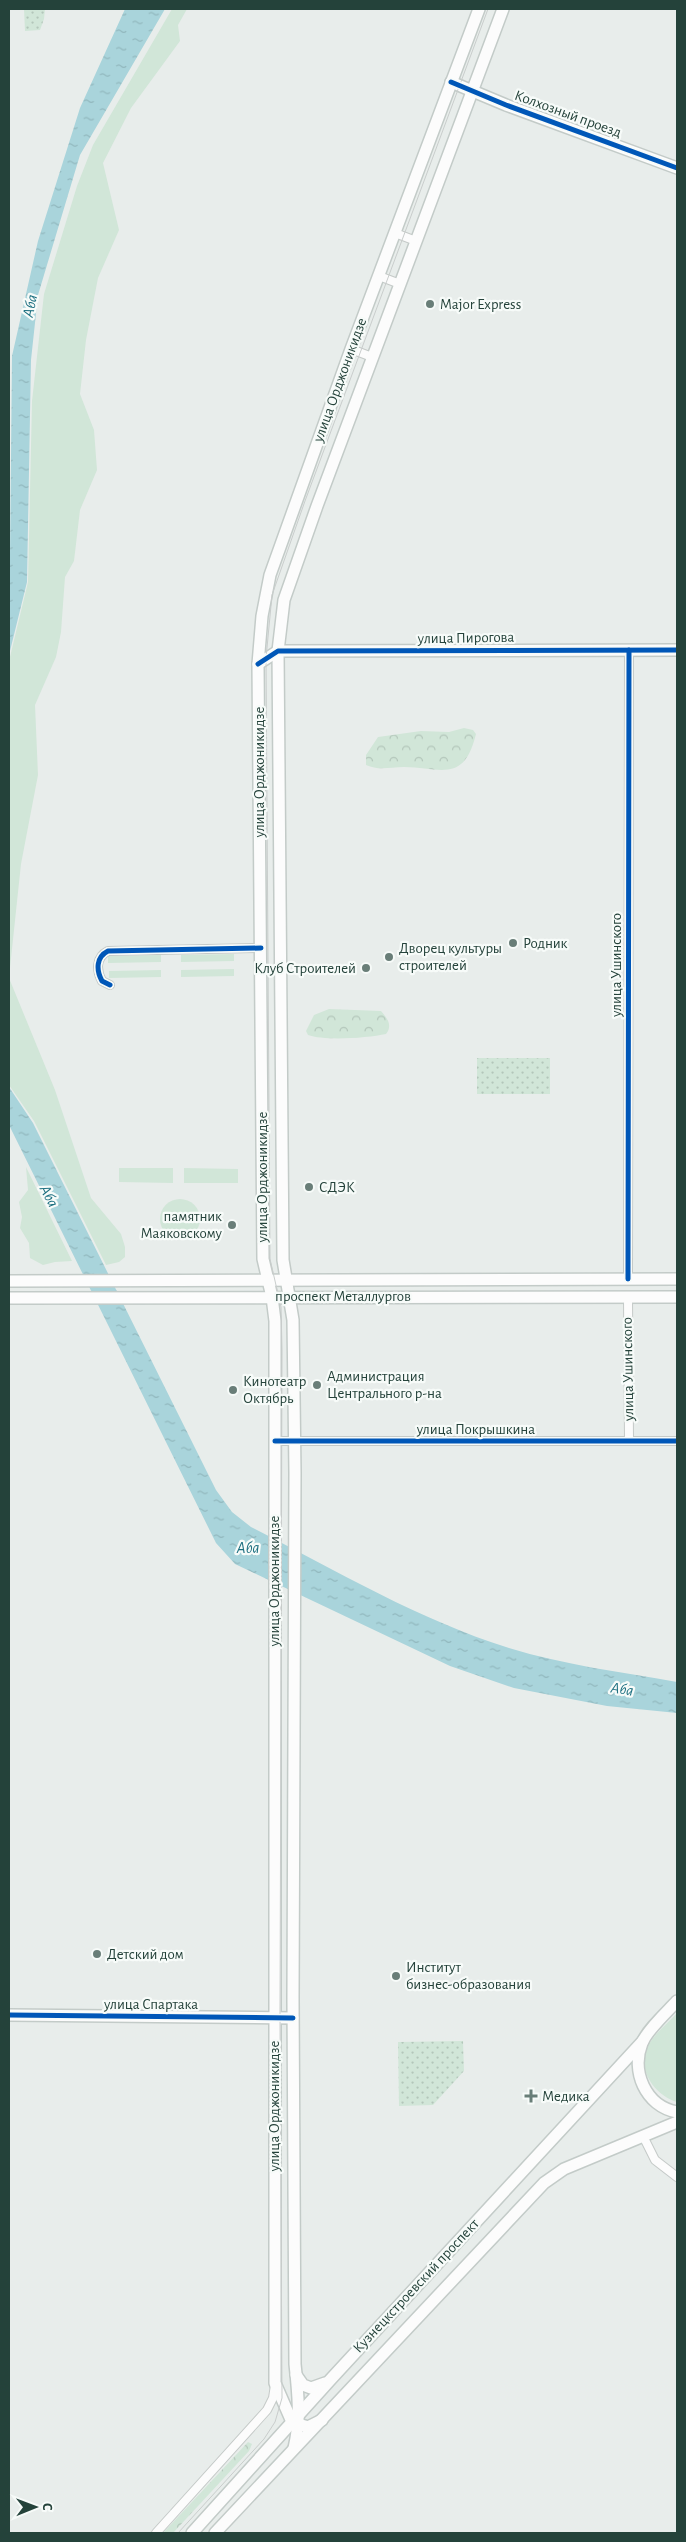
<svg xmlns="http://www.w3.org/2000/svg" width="686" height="2542" font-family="'Alegreya Sans',sans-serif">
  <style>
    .grass { fill: #d1e6d8 }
    .forest { fill: url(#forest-crowns) }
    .park { fill: url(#park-dots) }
    .water { fill: url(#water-ripples) }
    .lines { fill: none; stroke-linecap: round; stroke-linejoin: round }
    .street-casing { stroke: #c5cac8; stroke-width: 10 }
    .secondary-casing { stroke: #c3cbc8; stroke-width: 14 }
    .street { stroke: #fcfcfc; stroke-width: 8 }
    .secondary { stroke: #fcfcfc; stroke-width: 11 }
    .tram { stroke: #c9cdcc; stroke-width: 1 }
    .cycleway-casing { stroke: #f7fbf9; stroke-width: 8 }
    .cycleway { stroke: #0057b8; stroke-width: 5 }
    .poi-dot { fill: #697e78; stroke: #f7fbf9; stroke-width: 2 }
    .labels { text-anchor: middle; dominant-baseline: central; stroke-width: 4.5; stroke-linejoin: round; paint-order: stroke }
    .street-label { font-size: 15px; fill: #24423a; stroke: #f7fbf9 }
    .poi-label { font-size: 15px; fill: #24423a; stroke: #f7fbf9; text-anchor: start }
    .water-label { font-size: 16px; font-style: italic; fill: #1c6f80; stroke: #f7fbf9 }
  </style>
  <defs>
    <pattern id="forest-crowns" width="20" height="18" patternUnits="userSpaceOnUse" patternTransform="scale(1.25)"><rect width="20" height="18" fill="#d1e6d8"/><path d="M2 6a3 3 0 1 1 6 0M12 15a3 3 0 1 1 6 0" fill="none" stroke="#b3c6ba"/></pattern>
    <pattern id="park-dots" width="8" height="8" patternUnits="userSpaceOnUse" patternTransform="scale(1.25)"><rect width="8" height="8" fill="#d1e6d8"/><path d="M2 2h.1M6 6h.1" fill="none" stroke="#b3c6ba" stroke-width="1.8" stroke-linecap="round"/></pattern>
    <pattern id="water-ripples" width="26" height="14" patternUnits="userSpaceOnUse" patternTransform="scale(1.25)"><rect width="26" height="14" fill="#a9d4db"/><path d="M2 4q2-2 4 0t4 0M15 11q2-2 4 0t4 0" fill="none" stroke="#91b7bd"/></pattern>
  </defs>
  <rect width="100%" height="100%" fill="#e8edeb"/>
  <g class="grass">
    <path d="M172 9H187L178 25 180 41 131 108 103 163 119 230 98 278 86 340 80 394 94 430 97 470 80 510 74 561 65 577 61 632 56 657 35 705 38 775 21 864 9 977V661L28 582 32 401 44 294 77 186 93 145Z"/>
    <path d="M234 954V961L181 962V955Z"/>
    <path d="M161 955V962L108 963V956Z"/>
    <path d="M234 969V976L181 977V970Z"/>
    <path d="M161 970V977L109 978V971Z"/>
    <path d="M9 978 55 1090 91 1198 121 1234 125 1247V1257L119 1262 106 1265 34 1121 9 1085Z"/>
    <path d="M26 1167 72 1261 55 1262 43 1265 30 1258 29 1243 20 1228 22 1217 19 1202 28 1190Z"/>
    <path d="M119 1168H173V1183L119 1182Z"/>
    <path d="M184 1168 238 1169V1183H184Z"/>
    <circle cx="180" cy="1219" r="20"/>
    <path d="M677 2013V2102C655 2095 636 2070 648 2046 654 2034 668 2023 677 2013Z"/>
  </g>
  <g class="forest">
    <path d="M464 728 473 730 476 734C464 783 442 768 404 767 390 767 379 771 366 765V755L378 737 421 731 449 732Z"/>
    <path d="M329 1009 381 1011C387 1018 393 1025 386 1034 368 1038 324 1041 308 1035L306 1031 314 1015Z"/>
    <path d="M248 2442 252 2444 249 2451 173 2533H163Z"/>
  </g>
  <g class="park">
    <path d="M24 9H45L44 19 40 30 25 31Z"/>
    <rect x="477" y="1058" width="73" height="36"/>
    <path d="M463 2041 464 2071 433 2105 399 2106 398 2042Z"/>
  </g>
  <g class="water">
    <path d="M125 9H165L80 155 38 295 31 360 27 582 9 655 12 356 38 241 80 108Z"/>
    <path d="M9 1087 33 1123 216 1490 232 1512 251 1527C335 1570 419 1620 509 1648 564 1665 621 1672 677 1682V1713L607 1706 514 1688 450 1666 235 1564 216 1543 9 1125Z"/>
  </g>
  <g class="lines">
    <defs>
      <g id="street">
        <path d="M395 233 416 241"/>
        <path d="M379 276 400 284"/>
        <path d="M351 349 372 357"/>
        <path d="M110 985 102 981C96 970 96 957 108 951L261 948"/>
        <path d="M628 1279 629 650"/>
        <path d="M628 1297 629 1441"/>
        <path d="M275 1441H677"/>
        <path d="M643 2136 655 2160 677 2177"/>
        <path d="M156 2533 267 2410 273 2398 275 2385"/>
      </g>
      <g id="secondary">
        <path d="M451 82 506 105 677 168"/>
        <path d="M258 664 278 651 677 650"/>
        <path d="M9 1281 677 1279"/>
        <path d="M9 1298 677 1297"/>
        <path d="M677 2001C668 2011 647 2030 642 2043 631 2071 645 2106 677 2112"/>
        <path d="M9 2015 293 2018"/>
        <path d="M296 2375 303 2385 311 2388 325 2383"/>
        <path d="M322 2420 308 2427 292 2422 275 2383V1321L272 1297 263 1259 258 664 262 616 270 575 351 349 479 9"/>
        <path d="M294 2448C301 2420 298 2392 295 2364L293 1999 295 1473 293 1320 283 1260 278 651 284 600 317 506 503 9"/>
        <path d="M192 2533 331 2379 643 2041"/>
        <path d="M215 2533 544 2183 564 2169 677 2122"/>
      </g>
    </defs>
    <use href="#street" class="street-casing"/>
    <use href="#secondary" class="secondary-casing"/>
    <use href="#street" class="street"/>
    <use href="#secondary" class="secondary"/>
    <path class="tram" d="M178 2533 264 2439 275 2422 282 2398 280 2017 282 1351 281 1307 270 1259 266 658 272 595 305 501 488 9"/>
    <defs>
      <g id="cycleway">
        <path d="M451 82 506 105 677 168"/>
        <path d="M258 664 278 651 677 650"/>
        <path d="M110 985 102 981C96 970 96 957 108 951L261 948"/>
        <path d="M628 1279 629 650"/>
        <path d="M275 1441H677"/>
        <path d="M9 2015 293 2018"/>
      </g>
    </defs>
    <use href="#cycleway" class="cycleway-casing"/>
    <use href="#cycleway" class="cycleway"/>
  </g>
  <g class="poi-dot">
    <circle cx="430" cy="304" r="5"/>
    <circle cx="513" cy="943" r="5"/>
    <circle cx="389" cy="957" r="5"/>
    <circle cx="366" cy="968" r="5"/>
    <circle cx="309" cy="1187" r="5"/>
    <circle cx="232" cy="1225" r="5"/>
    <circle cx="317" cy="1385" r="5"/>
    <circle cx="233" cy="1390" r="5"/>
    <circle cx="97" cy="1954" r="5"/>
    <circle cx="396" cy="1976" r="5"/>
    <path d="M528.5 2088.5h5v5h5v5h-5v5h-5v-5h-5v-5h5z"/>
  </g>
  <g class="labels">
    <g class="street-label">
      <text transform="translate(568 114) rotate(20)">Колхозный проезд</text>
      <text transform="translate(340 380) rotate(-70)">улица Орджоникидзе</text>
      <text transform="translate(466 638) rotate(-1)">улица Пирогова</text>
      <text transform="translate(259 772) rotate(-90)">улица Орджоникидзе</text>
      <text transform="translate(616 965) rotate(-90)">улица Ушинского</text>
      <text transform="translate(262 1177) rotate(-90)">улица Орджоникидзе</text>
      <text x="343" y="1296">проспект Металлургов</text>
      <text transform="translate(628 1369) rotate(-91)">улица Ушинского</text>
      <text x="476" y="1429">улица Покрышкина</text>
      <text transform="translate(274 1581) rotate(-90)">улица Орджоникидзе</text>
      <text x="151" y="2004">улица Спартака</text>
      <text transform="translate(274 2106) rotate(-90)">улица Орджоникидзе</text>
      <text transform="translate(416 2286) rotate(-47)">Кузнецкстроевский проспект</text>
    </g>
    <g class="poi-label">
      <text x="440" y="304">Major Express</text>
      <text x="523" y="943">Родник</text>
      <text x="399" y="948">Дворец культуры<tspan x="399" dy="17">строителей</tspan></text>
      <text x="356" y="968" text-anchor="end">Клуб Строителей</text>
      <text x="319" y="1187">СДЭК</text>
      <text x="222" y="1216" text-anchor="end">памятник<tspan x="222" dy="17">Маяковскому</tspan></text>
      <text x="327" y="1376">Администрация<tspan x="327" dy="17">Центрального р-на</tspan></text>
      <text x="243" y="1381">Кинотеатр<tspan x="243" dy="17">Октябрь</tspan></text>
      <text x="107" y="1954">Детский дом</text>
      <text x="406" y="1967">Институт<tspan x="406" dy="17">бизнес-образования</tspan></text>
      <text x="542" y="2096">Медика</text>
    </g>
    <g class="water-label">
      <text transform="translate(30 306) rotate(-78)">Аба</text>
      <text transform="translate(49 1196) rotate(62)">Аба</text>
      <text x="248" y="1548">Аба</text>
      <text transform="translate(622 1689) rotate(9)">Аба</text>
    </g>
  </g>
  <rect width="686" height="2542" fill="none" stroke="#24423a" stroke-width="20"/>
  <g transform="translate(35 2507) rotate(89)" stroke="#f7fbf9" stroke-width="4" paint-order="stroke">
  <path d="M0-4L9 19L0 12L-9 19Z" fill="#24423a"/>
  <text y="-8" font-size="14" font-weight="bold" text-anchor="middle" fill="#24423a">С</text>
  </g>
</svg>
